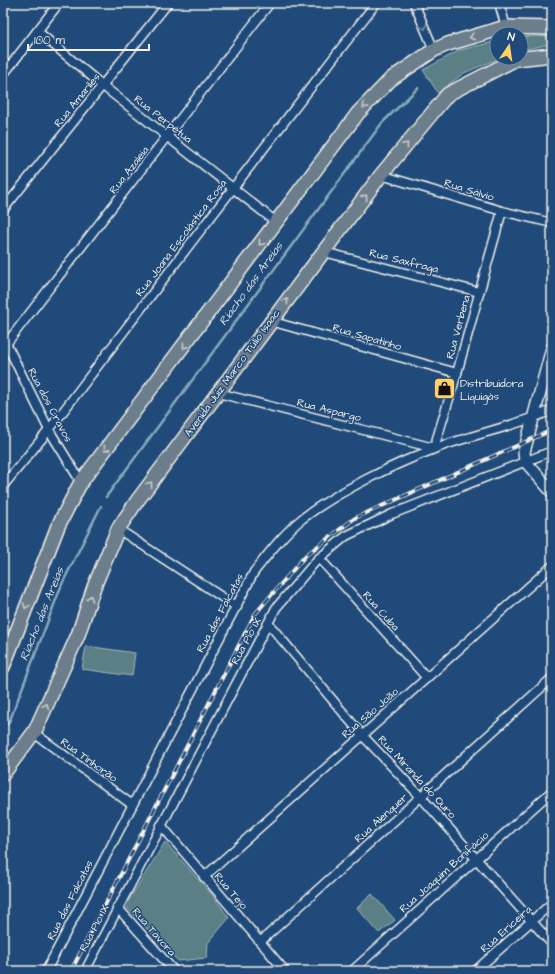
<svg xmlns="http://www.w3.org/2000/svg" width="555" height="974" font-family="'Architects Daughter',sans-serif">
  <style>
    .green { fill: #5a8086; stroke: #a7b8b7 }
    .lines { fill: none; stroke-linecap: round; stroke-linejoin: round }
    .stream { stroke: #8aaabd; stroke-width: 2.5 }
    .street-casing { stroke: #f4f1e8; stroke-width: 11 }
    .secondary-casing { stroke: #f4f1e8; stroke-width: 14 }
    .primary-casing { stroke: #f4f1e8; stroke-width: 16 }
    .street { stroke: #1f4a7a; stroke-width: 8 }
    .secondary { stroke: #1f4a7a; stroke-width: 11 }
    .primary { stroke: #6c7d8b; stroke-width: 13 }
    .rail-casing { stroke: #f4f1e8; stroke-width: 4 }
    .rail { stroke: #1f4a7a; stroke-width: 2.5; stroke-dasharray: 8; stroke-linecap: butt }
    .oneway { stroke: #748da6 }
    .oneway2 { stroke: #cbcecc }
    .labels { text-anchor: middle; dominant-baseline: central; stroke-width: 3; stroke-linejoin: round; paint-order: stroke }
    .street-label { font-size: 11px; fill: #f4f1e8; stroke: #1f4a7a }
    .poi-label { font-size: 11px; fill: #f4f1e8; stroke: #1f4a7a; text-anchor: start }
    .water-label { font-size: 12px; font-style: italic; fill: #dadfdd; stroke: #1f4a7a }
  </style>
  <rect width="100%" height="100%" fill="#1f4a7a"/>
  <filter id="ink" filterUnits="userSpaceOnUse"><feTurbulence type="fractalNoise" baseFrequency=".025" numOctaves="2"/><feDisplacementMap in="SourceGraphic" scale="8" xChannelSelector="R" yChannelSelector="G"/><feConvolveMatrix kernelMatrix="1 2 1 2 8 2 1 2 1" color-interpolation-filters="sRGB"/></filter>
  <g filter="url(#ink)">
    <g class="green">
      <path d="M535 36 552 37V44L521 50V37Z"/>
      <path d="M497 41V58H500L464 73 438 93 423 70 460 50Z"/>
      <path d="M86 646 135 653 132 676 82 669Z"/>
      <path d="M165 842 214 897 229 918 208 943 207 958 178 961 125 906Z"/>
      <path d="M372 894 395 920 379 933 357 908Z"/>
    </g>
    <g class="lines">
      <g class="stream">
        <path d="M106 497 382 123 418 88"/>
        <path d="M3 730 10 720 62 584 101 506"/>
      </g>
      <defs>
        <g id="street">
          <path d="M414 3 434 50"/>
          <path d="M499 3 506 27"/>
          <path d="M37 31 103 86 276 222"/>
          <path d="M3 75 59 3"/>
          <path d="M381 175 502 211 552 223"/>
          <path d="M3 210 168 3"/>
          <path d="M324 252 479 292"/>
          <path d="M270 321 457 373"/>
          <path d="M3 337 49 430 81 482"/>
          <path d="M3 348 270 3"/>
          <path d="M218 393 434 448 457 373 502 211"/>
          <path d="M3 486 49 430 190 244 376 3"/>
          <path d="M118 529 237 607"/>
          <path d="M319 558 427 678"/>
          <path d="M268 623 362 735 421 797 552 944"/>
          <path d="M34 733 131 804"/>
          <path d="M161 825 285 971"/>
          <path d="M204 877 552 566"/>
          <path d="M117 907 174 971"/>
          <path d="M260 942 552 678"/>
          <path d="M46 971 254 572C269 553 284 533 303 518 339 491 392 465 434 449 473 434 514 427 552 410"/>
          <path d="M85 971 276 608 316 561 346 536 392 514 552 451"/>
          <path d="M352 971 552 791"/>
          <path d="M475 971 552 903"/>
        </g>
        <path id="secondary" d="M552 348 524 452 525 461 552 492"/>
        <g id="primary">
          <path d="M3 667 58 526 81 482 358 113 391 79 434 50 448 44 506 27 552 28"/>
          <path d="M3 774 35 731 78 635 94 587 118 529 137 501 381 175 448 94 516 59 552 55"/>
        </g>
      </defs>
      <use href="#street" class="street-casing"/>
      <use href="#secondary" class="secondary-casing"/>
      <use href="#primary" class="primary-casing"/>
      <use href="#street" class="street"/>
      <use href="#secondary" class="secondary"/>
      <use href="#primary" class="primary"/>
      <defs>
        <path id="rail" d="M71 971 255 614 306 555 355 518 552 430"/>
      </defs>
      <use href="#rail" class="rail-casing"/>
      <use href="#rail" class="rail"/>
    </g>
    <defs><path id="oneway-chevron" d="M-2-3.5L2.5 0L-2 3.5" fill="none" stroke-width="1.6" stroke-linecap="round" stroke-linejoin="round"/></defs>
    <use class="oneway" href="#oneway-chevron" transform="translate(424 27) rotate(68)"/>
    <g class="oneway2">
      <use href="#oneway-chevron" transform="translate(472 37) rotate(164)"/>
      <use href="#oneway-chevron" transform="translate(365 106) rotate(134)"/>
      <use href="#oneway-chevron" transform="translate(406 145) rotate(-50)"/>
      <use href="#oneway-chevron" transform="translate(365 197) rotate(-53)"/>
      <use href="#oneway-chevron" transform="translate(261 243) rotate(127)"/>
      <use href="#oneway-chevron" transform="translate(286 301) rotate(-52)"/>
      <use href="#oneway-chevron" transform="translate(185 346) rotate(127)"/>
      <use href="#oneway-chevron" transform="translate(106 449) rotate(127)"/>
      <use href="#oneway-chevron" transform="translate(150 484) rotate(-53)"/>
      <use href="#oneway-chevron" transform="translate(90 598) rotate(-72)"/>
      <use href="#oneway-chevron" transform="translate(26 606) rotate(111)"/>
      <use href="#oneway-chevron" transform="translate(46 706) rotate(-66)"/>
    </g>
  </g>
  <defs>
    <symbol id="shop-square" viewBox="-11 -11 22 22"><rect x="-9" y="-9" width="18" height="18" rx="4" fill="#ffd166" stroke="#1f4a7a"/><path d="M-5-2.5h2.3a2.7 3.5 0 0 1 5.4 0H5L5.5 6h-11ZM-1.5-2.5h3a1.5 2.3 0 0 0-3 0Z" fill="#111"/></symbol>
  </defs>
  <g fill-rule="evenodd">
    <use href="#shop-square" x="432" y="376" width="25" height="25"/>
  </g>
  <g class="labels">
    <g class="street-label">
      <text transform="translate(77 100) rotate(-51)">Rua Amariles</text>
      <text transform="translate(163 119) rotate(38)">Rua Perpétua</text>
      <text transform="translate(129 170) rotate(-52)">Rua Azaleia</text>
      <text transform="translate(469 190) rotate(17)">Rua Sálvio</text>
      <text transform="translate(181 238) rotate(-53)">Rua Joana Escolástica Rosa</text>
      <text transform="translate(404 261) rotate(14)">Rua Saxfraga</text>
      <text transform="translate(458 327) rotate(-75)">Rua Verbena</text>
      <text transform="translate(367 337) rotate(16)">Rua Sapatinho</text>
      <text transform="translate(232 373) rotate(-54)">Avenida Juiz Marco Túlio Isaac</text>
      <text transform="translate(50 405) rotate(62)">Rua dos Cravos</text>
      <text transform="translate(329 410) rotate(14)">Rua Aspargo</text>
      <text transform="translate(381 611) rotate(48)">Rua Cuba</text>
      <text transform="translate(220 613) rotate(-62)">Rua das Falcatas</text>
      <text transform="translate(246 641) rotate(-62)">Rua Pio IX</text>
      <text transform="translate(370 713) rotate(-41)">Rua São João</text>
      <text transform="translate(89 760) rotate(36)">Rua Tinhorão</text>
      <text transform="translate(417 777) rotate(47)">Rua Miranda do Ouro</text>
      <text transform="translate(381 818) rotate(-42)">Rua Alenquer</text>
      <text transform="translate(444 872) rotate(-42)">Rua Joaquim Bonifácio</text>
      <text transform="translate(231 891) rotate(49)">Rua Tejo</text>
      <text transform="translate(70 900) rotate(-63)">Rua das Falcatas</text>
      <text transform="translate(94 928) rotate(-63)">Rua Pio IX</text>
      <text transform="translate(506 929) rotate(-42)">Rua Ericeira</text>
      <text transform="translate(154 932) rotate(49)">Rua Távora</text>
    </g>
    <g class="poi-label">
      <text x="460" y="383">Distribuidora<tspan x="460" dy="13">Liquigás</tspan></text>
    </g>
    <g class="water-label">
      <text transform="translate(251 284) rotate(-54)">Riacho das Areias</text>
      <text transform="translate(42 614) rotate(-68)">Riacho das Areias</text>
    </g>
  </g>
  <rect width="555" height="974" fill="none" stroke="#1f4a7a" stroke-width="16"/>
  <rect x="8" y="8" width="539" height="958" fill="none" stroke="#f4f1e8" stroke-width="1.5" filter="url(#ink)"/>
  <g transform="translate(509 46) rotate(13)"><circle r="19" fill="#1f4a7a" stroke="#748da6"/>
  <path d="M0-3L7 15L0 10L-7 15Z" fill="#ffd166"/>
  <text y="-6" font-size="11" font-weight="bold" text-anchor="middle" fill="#f4f1e8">N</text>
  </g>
  <path d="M28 44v6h121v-6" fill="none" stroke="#f4f1e8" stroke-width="2"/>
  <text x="34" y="44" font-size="12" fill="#f4f1e8" stroke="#1f4a7a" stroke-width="3" paint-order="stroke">100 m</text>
</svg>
